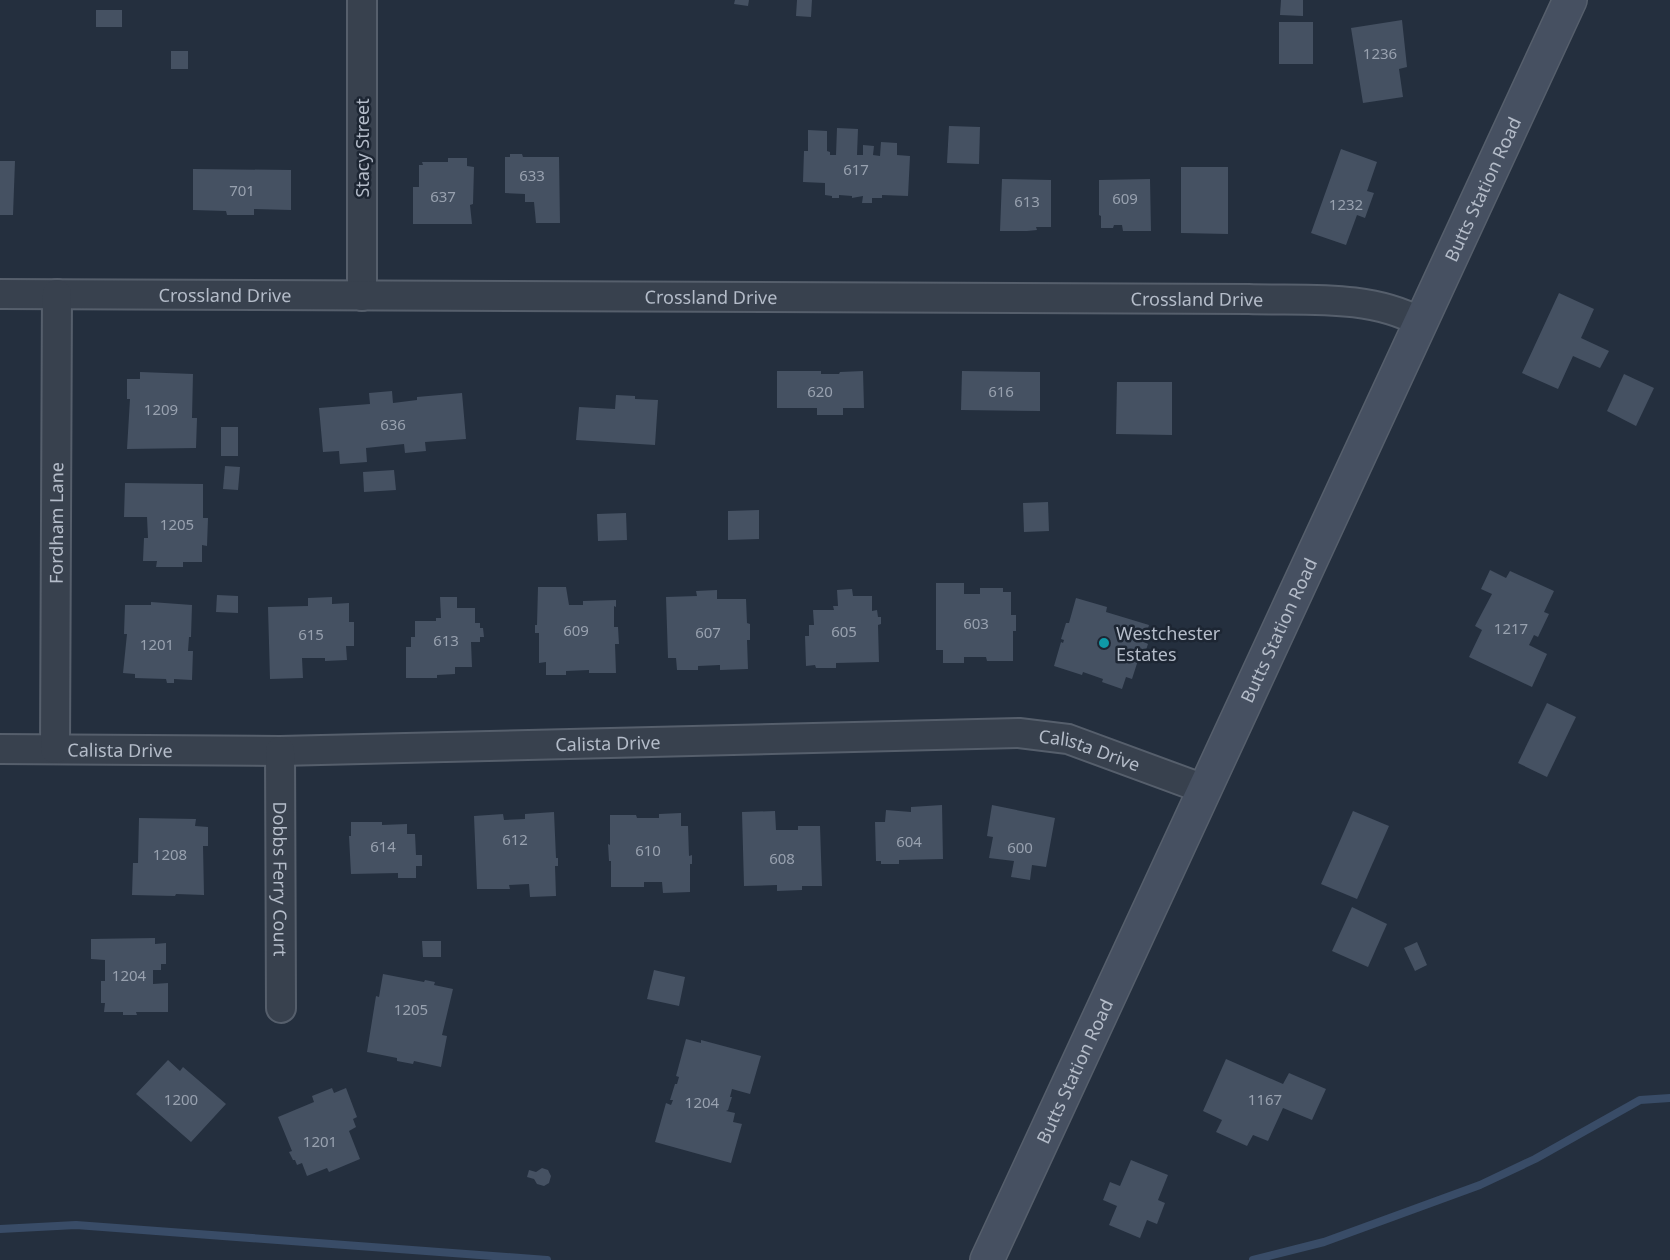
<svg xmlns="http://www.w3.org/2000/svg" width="1670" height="1260" font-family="'Noto Sans',sans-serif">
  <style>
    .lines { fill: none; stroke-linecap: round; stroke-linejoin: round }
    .stream { stroke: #394c67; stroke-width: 8 }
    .building { fill: #455162 }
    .street-casing { stroke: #565f6c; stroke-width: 32 }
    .secondary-casing { stroke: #565f6c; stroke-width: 36 }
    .street { stroke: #38414e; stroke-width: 28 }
    .secondary { stroke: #465061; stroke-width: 33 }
    .culture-dot { fill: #0f9aa8; stroke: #1d2633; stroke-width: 2 }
    .labels { text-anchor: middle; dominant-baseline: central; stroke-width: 5; stroke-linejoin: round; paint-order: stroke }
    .number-label { font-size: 15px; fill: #98a1af }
    .street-label { font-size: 18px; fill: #b4bcc9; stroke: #1d2633 }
    .poi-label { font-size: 18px; fill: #b4bcc9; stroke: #1d2633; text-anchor: start }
  </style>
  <rect width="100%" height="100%" fill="#242f3e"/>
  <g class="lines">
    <g class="stream">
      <path d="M0 1229 76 1225 547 1260"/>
      <path d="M1253 1260 1324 1242 1480 1185 1535 1159 1640 1100 1670 1098"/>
    </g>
  </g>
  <g class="building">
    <path d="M735 0H749L748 6 734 4Z"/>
    <path d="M797 0H812L811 17 796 16Z"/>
    <path d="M1281 0H1303V16L1280 15Z"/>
    <rect x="96" y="10" width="26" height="17"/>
    <path d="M1402 20 1407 67 1399 69 1403 97 1363 103 1351 28Z"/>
    <rect x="1279" y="22" width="34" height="42"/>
    <rect x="171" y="51" width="17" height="18"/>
    <path d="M949 126 980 127 979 164 947 163Z"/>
    <path d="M837 128 858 129 857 155H863V145L874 146 873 155 880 156 881 142 897 143V155L910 156 908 196 882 195V198H872V203H862L863 196 852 198V196L839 195V198H832V196L825 195V183L803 182 804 151H808V130L827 131V151L830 152V155H836Z"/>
    <path d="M1341 149 1377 162 1367 191 1374 193 1365 218 1357 215 1346 245 1311 233Z"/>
    <path d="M510 154H522L523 157H559L560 223H536L534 202H525V194L505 193V157H510Z"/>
    <path d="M448 158H467V166L474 167 473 204 470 205 472 224H413V187H419V165H423L422 162H448Z"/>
    <path d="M0 161H15L13 215H0Z"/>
    <path d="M1181 167H1228V234L1181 233Z"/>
    <path d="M193 169 291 170V210L254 209V215H227L226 211 193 210Z"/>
    <path d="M1002 179 1051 180V227H1036L1037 230 1027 231H1000Z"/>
    <path d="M1150 179 1151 231H1123L1122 225H1114L1113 228H1101V216L1099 215V180Z"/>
    <path d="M1559 293 1594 309 1581 338 1609 351 1600 368 1573 356 1558 389 1522 373Z"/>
    <path d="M777 371H821V374H839L840 372 863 371 864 408H843V415H817V408H777Z"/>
    <path d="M962 371 1040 372V411L961 410Z"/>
    <path d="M140 372 193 374 192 418H197L196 448 127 449 130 399H127V379H140Z"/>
    <path d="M1624 374 1654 388 1636 426 1607 411Z"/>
    <path d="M1117 382H1172V435L1116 434Z"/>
    <path d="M392 391 393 403 417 400V397L462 393 466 439 425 442 426 451 405 453 404 444 366 448 367 462 340 464 339 451 323 452 319 408 370 404 369 393Z"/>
    <path d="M616 395 635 396V399L658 400 655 445 576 440 579 407 615 409Z"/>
    <rect x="221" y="427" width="17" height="29"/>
    <path d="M225 466 240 467 238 490 223 489Z"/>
    <path d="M394 470 396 490 364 492 363 472Z"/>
    <path d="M125 483 203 484V518H208L207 546 202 545V562H183V567H156L157 561H143L144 538H148L147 517H124Z"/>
    <path d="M1048 502 1049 531 1024 532 1023 503Z"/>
    <path d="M759 510V539L728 540V511Z"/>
    <path d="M626 513 627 540 598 541 597 514Z"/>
    <path d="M1490 570 1506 578 1510 571 1554 591 1544 612 1549 614 1538 637 1534 635 1529 645 1547 654 1532 687 1469 657 1482 630 1475 626 1492 594 1481 589Z"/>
    <path d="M936 583H964V594H980V588H1003V592H1011V615H1016V631H1013V661H987L986 657H964V663H943V650H936Z"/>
    <path d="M538 587H566L569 605H583V601L616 600V607L614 606V627H618L619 644H615L616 673H589V670L566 671V675H546V662L539 663V633H535V625H537Z"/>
    <path d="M852 589 853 596H872V611L877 610 878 617H881V624L878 625 879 662 836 663V668H816L815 665 806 666 805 636H809V625H814L813 610H834L833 606H838L837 590Z"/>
    <path d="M717 590V599H746L747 623 750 624V640H747L748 669 720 670V665L698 666V670H677L676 658H668L666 597 697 596 696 591Z"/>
    <path d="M217 595 238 596V613L216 612Z"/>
    <path d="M332 597V604L349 603V622H354V646H346L347 660 325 661V658H302L303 678 270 679 268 607 308 606V598Z"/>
    <path d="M440 597H457V608H475V623H480V628H483L484 637H480V642H471L472 667H455V674L437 675V678H406V647H411V637H415V621H436V618H441Z"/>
    <path d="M1076 598 1107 607 1106 612 1149 625 1144 642 1148 644 1145 653 1141 651 1132 679 1126 677 1122 689 1102 682 1103 679 1083 672 1082 675 1054 666 1061 642 1063 643 1064 640 1061 639 1066 623H1069Z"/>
    <path d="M151 602 192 605 191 637H189L188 651H193L192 680 174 679V683H167L166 679 135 678V674L123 673 127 634H124L125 605H151Z"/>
    <path d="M1547 703 1576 717 1547 777 1518 763Z"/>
    <path d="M942 805 943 859 899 860V864H881V861H876L875 822H885L886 810 911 812V807Z"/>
    <path d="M992 805 1055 818 1046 867 1032 865 1030 880 1011 877 1014 861 989 858 993 837 987 836Z"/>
    <path d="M775 811 776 830H798V826H820L822 886H802V890L777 891V885L744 886 742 812Z"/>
    <path d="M1353 811 1389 826 1357 899 1321 884Z"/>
    <path d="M554 812 556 858H558V866H555L556 896 530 897 529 884 509 885 510 889H477L474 816 503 814 504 820 525 819V814Z"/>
    <path d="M681 813V826H688L689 856 692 855V864H690V892L663 893 662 882H644V887H611V861H609L608 844 610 845V815H636L637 818H659V814Z"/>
    <path d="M139 818 196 819 195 826 208 827V846H203L204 895 176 894 175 896 132 895 133 863H138Z"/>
    <path d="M351 822H382V825L407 824V834H415L416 855H422V866H416V878H398V873L351 874 349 836H351Z"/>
    <path d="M1352 907 1387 924 1368 967 1332 951Z"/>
    <path d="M155 938V944L166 943V964H161V970H153V984L168 983V1012H136L137 1015H123V1012H104L105 1003H101V981H105V960L91 959V939Z"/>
    <path d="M422 941H441V957H423Z"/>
    <path d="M1417 942 1427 965 1415 971 1404 948Z"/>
    <path d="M654 970 685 977 679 1006 647 999Z"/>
    <path d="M383 974 424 982 425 980 435 982 434 985 453 989 442 1035 447 1036 441 1067 414 1061 413 1064 397 1061V1058L367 1052 376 996 379 997Z"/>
    <path d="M686 1039 701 1043V1040L761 1056 750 1094 732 1089 730 1097H732L728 1110 726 1111 735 1113 733 1122 742 1124 731 1163 655 1142 666 1103 671 1105 673 1100H670L675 1084H677L679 1077 676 1076Z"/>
    <path d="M1226 1059 1283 1084 1289 1073 1326 1089 1312 1120 1283 1108 1268 1141 1253 1135 1247 1146 1216 1132 1222 1120 1203 1111Z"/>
    <path d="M168 1060 180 1071 183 1067 226 1104 191 1142 136 1094Z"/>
    <path d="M332 1088 334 1093 346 1088 357 1117 353 1119 356 1127 349 1131 360 1159 329 1172 327 1168 307 1176 302 1163 297 1165 295 1160H293L289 1152 292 1151 278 1117 314 1102 312 1096Z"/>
    <path d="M1131 1160 1168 1175 1158 1200 1165 1203 1157 1224 1147 1220 1140 1238 1109 1225 1117 1206 1103 1200 1110 1182 1120 1186Z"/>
    <path d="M542 1168 548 1170 551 1176 549 1183 544 1186 537 1184 534 1179 527 1177 529 1170 536 1172Z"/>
  </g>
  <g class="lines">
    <defs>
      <g id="street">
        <path d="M362 0V296"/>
        <path id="s1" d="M0 294 1249 299C1305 301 1369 294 1420 322"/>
        <path id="s2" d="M0 749 280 751 1019 733 1068 739 1204 789"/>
        <path id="s3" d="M55 749 57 294"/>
        <path id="s4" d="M280 751 281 1008"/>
      </g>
      <g id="secondary">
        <path id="s5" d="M987 1260 1570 0"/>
      </g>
    </defs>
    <use href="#street" class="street-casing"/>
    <use href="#secondary" class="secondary-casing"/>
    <use href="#street" class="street"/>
    <use href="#secondary" class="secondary"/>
  </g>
  <circle class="culture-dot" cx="1104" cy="643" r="6"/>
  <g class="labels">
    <g class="number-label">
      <text x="1380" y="53">1236</text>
      <text x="856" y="169">617</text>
      <text x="532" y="175">633</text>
      <text x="242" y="190">701</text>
      <text x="443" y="196">637</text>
      <text x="1125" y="198">609</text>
      <text x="1027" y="201">613</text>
      <text x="1346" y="204">1232</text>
      <text x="820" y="391">620</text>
      <text x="1001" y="391">616</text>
      <text x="161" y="409">1209</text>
      <text x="393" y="424">636</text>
      <text x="177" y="524">1205</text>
      <text x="976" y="623">603</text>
      <text x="1511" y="628">1217</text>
      <text x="576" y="630">609</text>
      <text x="844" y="631">605</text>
      <text x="708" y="632">607</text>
      <text x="311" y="634">615</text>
      <text x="446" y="640">613</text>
      <text x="157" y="644">1201</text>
      <text x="515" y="839">612</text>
      <text x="909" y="841">604</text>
      <text x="383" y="846">614</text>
      <text x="1020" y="847">600</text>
      <text x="648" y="850">610</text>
      <text x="170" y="854">1208</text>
      <text x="782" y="858">608</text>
      <text x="129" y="975">1204</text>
      <text x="411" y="1009">1205</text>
      <text x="181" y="1099">1200</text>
      <text x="1265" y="1099">1167</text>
      <text x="702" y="1102">1204</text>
      <text x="320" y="1141">1201</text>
    </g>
    <g class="street-label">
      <text transform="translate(362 148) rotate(-90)">Stacy Street</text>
      <text stroke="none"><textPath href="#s5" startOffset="1180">Butts Station Road</textPath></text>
      <text stroke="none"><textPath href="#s1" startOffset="225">Crossland Drive</textPath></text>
      <text stroke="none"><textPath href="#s1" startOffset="711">Crossland Drive</textPath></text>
      <text stroke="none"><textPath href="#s1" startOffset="1197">Crossland Drive</textPath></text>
      <text stroke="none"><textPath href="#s3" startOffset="226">Fordham Lane</textPath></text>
      <text stroke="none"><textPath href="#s5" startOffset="694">Butts Station Road</textPath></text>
      <text stroke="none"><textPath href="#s2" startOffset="608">Calista Drive</textPath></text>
      <text stroke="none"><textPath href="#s2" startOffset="120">Calista Drive</textPath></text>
      <text stroke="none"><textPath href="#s2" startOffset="1092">Calista Drive</textPath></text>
      <text stroke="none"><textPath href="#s4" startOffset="128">Dobbs Ferry Court</textPath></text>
      <text stroke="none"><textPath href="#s5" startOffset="208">Butts Station Road</textPath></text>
    </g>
    <g class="poi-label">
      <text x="1116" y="633">Westchester<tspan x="1116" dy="21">Estates</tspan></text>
    </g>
  </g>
</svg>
